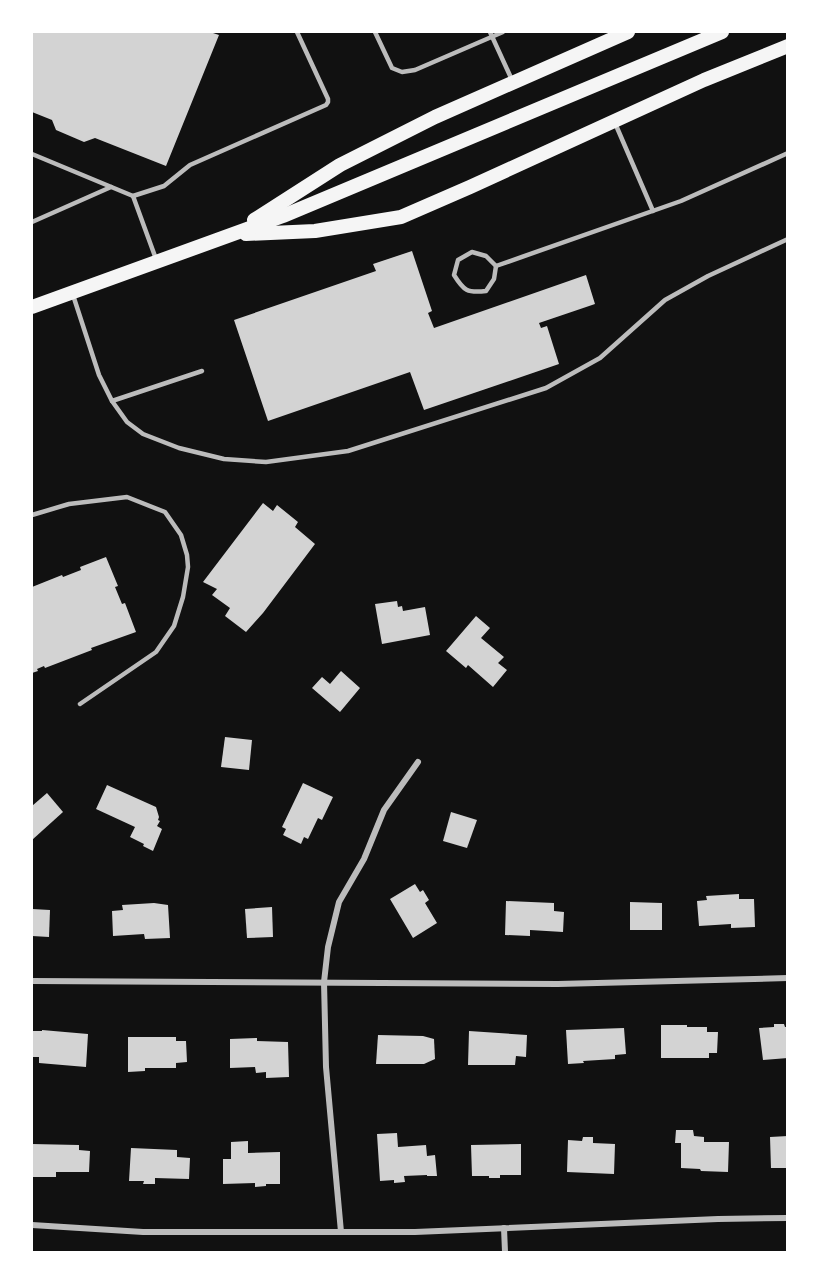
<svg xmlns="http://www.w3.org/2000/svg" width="819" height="1284" font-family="Rubik,sans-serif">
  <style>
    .building { fill: #d3d3d3 }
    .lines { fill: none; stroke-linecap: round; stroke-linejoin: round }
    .service { stroke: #bcbcbc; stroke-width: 4.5 }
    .minor { stroke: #bcbcbc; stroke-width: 6 }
    .primary { stroke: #f5f5f5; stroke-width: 14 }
  </style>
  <rect width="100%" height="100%" fill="#111"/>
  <g class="building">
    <path d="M32 32H210L219 35 166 166 95 138 84 142 56 130 52 120 32 112Z"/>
    <path d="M412 251 432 311 428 313 434 328 586 275 595 304 539 323 541 328 547 326 559 364 424 410 410 372 268 421 234 320 376 271 373 264Z"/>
    <path d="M263 503 273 511 277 505 298 522 295 527 315 544 263 613 246 632 225 616 230 608 212 595 217 589 203 582Z"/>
    <path d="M106 557 118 586 115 587 122 604 125 603 136 632 91 648 92 650 45 668 44 666 37 669 38 671 32 673V587L62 575 63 577 81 570 80 567Z"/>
    <path d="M397 601 398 607 402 606 403 611 425 607 430 635 382 644 375 604Z"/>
    <path d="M476 616 490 628 481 638 504 657 498 663 507 670 493 687 468 665 466 668 446 651Z"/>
    <path d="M341 671 360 688 340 712 312 688 322 677 330 684Z"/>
    <path d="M225 737 252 740 249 770 221 767Z"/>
    <path d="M303 783 333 797 322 820 318 818 308 839 304 837 301 844 283 835 286 829 282 827Z"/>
    <path d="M107 785 156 807 159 817 158 820 160 821 157 826 162 829 153 851 143 846 144 844 130 837 135 827 96 809Z"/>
    <path d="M47 793 63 812 32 840V806Z"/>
    <path d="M451 812 477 820 467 848 443 841Z"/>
    <path d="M415 884 420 892 423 890 429 900 425 903 437 923 413 938 390 899Z"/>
    <path d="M739 894V899H754L755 927 731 928V924L699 926 697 901 707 900 706 896Z"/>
    <path d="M506 901 554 903V911L564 912 563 932 530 930V936L505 935Z"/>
    <path d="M630 902 662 903V930H630Z"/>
    <path d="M154 903 168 905 170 938 145 939 144 934 113 936 112 911 123 910 122 905Z"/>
    <path d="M272 907 273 937 247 938 245 909Z"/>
    <path d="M32 909 50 910 49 937 32 936Z"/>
    <path d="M774 1024H784L785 1027H788V1058L763 1060 759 1028 774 1027Z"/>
    <path d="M661 1025H687V1027H707V1032H718L717 1053H709V1058H661Z"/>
    <path d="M624 1028 626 1054 615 1055V1059L583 1061 584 1063 568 1064 566 1030Z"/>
    <path d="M42 1030 88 1034 86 1067 39 1063V1057H32V1031H42Z"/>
    <path d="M469 1031 527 1035 526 1057 516 1056 515 1065H468Z"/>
    <path d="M378 1035 423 1036 434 1039 435 1059 424 1064H376Z"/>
    <path d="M128 1037H176V1041H186L187 1062 176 1063V1068H145V1071L128 1072Z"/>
    <path d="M257 1038V1041L288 1042 289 1077 266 1078V1072L256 1073 255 1067 230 1068V1039Z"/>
    <path d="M676 1130H693L694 1136 704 1137V1142H729L728 1172 701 1171 700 1169 681 1168V1143H675Z"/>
    <path d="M397 1133 398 1147 426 1145 427 1156 435 1155 437 1176H427V1175L404 1176 405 1182 394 1183V1180L380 1181 377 1134Z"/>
    <path d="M788 1136V1168H771L770 1137Z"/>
    <path d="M583 1137H593V1143L615 1144 614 1174 567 1172 568 1140 582 1141Z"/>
    <path d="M248 1141V1153L280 1152V1184H266V1186L255 1187V1183L223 1184V1159H231V1142Z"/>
    <path d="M32 1144 79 1145V1150L90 1151 89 1172H56V1177H32Z"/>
    <path d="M521 1144V1175H500V1178H489V1176H472L471 1145Z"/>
    <path d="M131 1148 177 1150V1157L190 1158 189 1179 155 1178V1184H143L144 1181H129Z"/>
  </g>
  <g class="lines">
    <g class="service">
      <path d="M375 32 392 68 402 72 415 70 503 32"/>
      <path d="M490 32 512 80"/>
      <path d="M615 123 653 211"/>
      <path d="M32 154 133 196 164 186 190 165 326 105 328 102V99L297 32"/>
      <path d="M133 196 156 259"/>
      <path d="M32 222 111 187"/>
      <path d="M472 252 486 256 496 266 494 279 486 291C467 293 464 291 454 275L458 260Z"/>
      <path d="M496 266 681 201 788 153"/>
      <path d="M73 295 99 375 112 401 127 422 143 434 179 448 224 459 266 462 348 451 546 388 600 358 665 300 708 276 788 239"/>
      <path d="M112 401 202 371"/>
      <path d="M32 515 69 504 127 497 165 512 181 535 187 555 188 567 183 597 174 626 156 652 80 704"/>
    </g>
    <g class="minor">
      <path d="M32 981 558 984 788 978"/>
      <path d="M32 1225 143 1232H415L718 1219 788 1218"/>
      <path d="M504 1228 505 1252"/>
      <path d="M341 1232 326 1067 324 982 328 947 339 902 364 859 384 810 418 762"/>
    </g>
    <g class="primary">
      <path d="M254 220 340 165 435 117 628 32"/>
      <path d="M246 234 315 231 401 217 470 187 704 80 788 46"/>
      <path d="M32 307 283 216 722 32"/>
    </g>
  </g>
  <rect width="819" height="1284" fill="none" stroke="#ffffff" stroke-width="66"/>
</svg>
